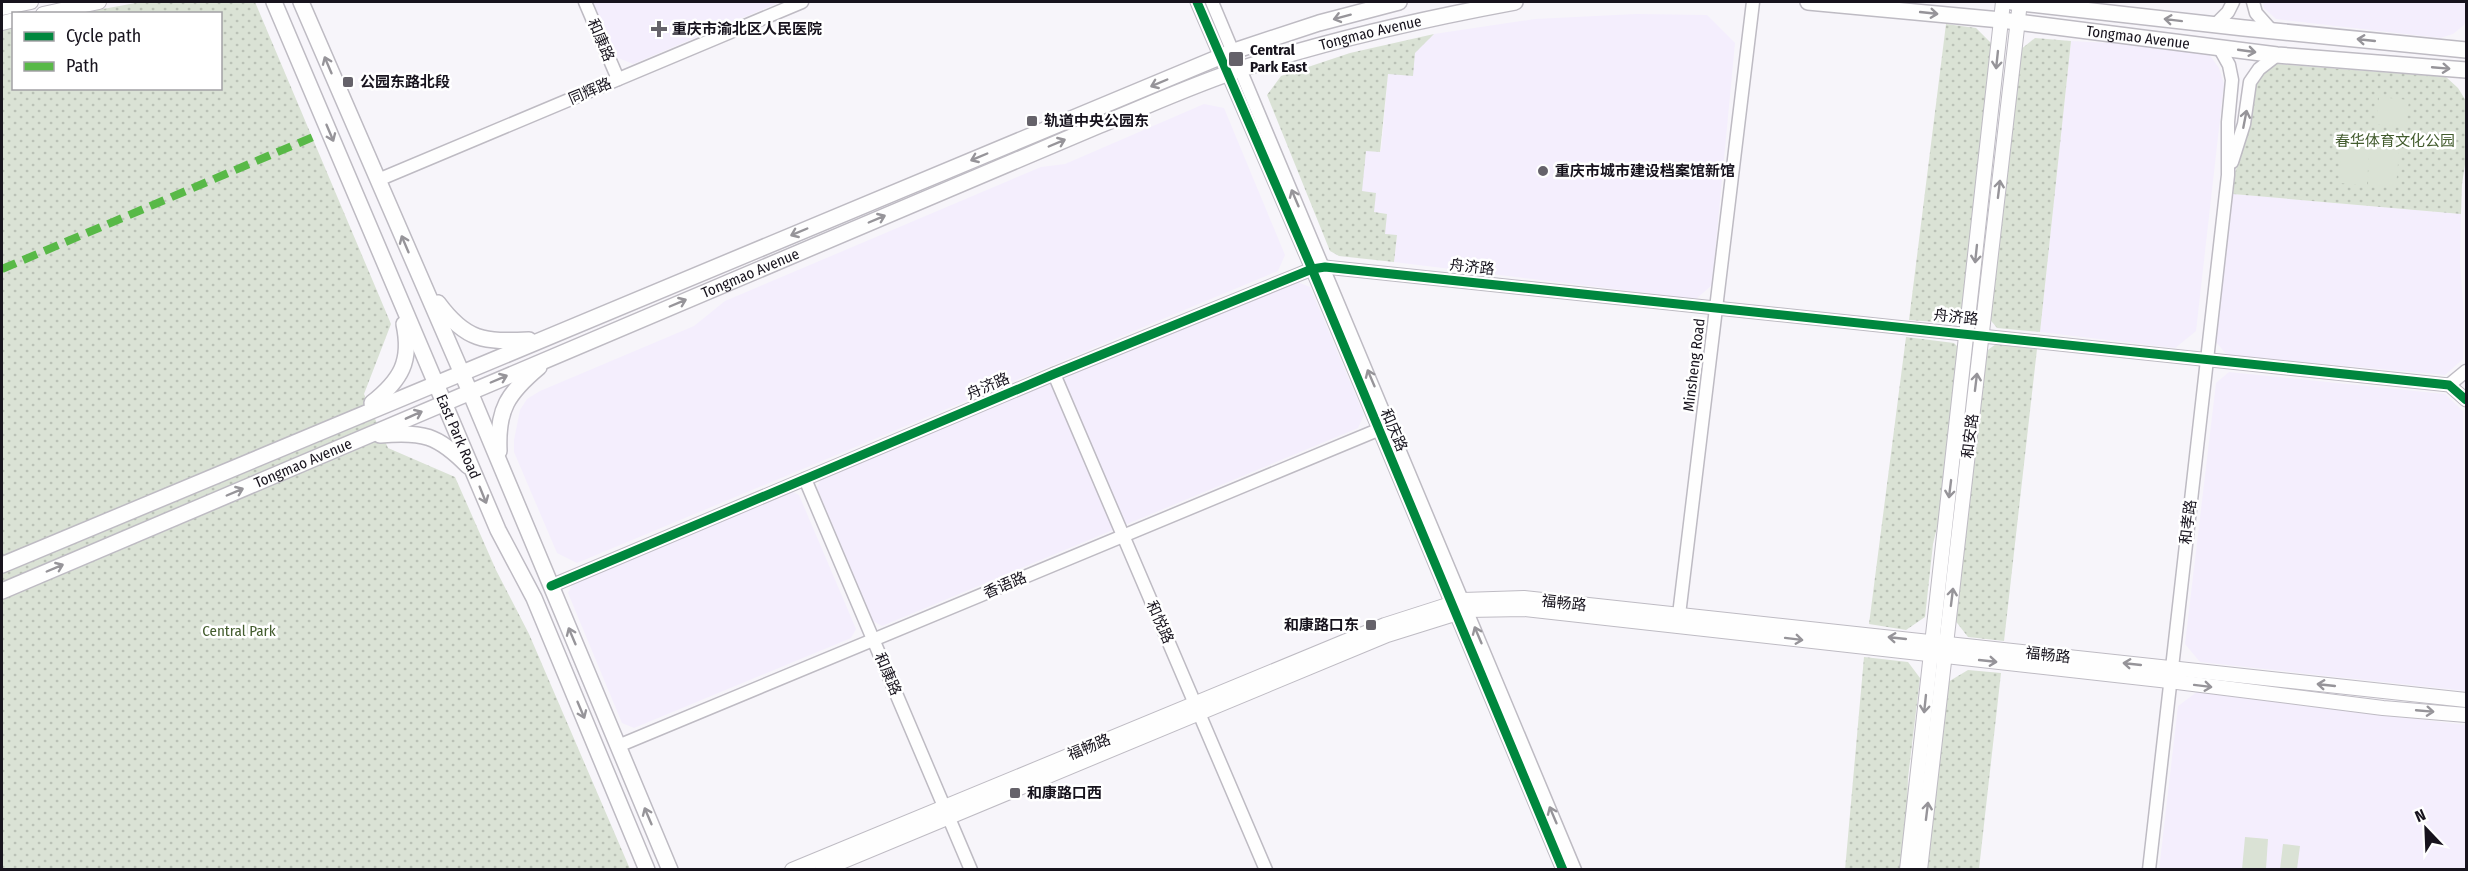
<svg xmlns="http://www.w3.org/2000/svg" width="2468" height="871" font-family="'Fira Sans Condensed','Noto Sans SC',sans-serif">
  <style>
    .built { fill: #f4eefd }
    .green { fill: url(#green-dots) }
    .pitch { fill: #dae2d5 }
    .lines { fill: none; stroke-linecap: round; stroke-linejoin: round }
    .tertiary-casing { stroke: #bebbc3; stroke-width: 15 }
    .secondary-casing { stroke: #bebbc3; stroke-width: 16 }
    .primary-casing { stroke: #bebbc3; stroke-width: 18 }
    .tertiary { stroke: #fefefe; stroke-width: 12 }
    .secondary { stroke: #fefefe; stroke-width: 14 }
    .primary { stroke: #fefefe; stroke-width: 15 }
    .quiet { stroke: #58b947; stroke-width: 8; stroke-dasharray: 15 8; stroke-linecap: butt }
    .cycleway-casing { stroke: #fff; stroke-width: 13 }
    .cycleway { stroke: #00873e; stroke-width: 9 }
    .oneway { stroke: #969499 }
    .poi-dot { fill: #65626a; stroke: #fff; stroke-width: 2 }
    .labels { text-anchor: middle; dominant-baseline: central; stroke-width: 5; stroke-linejoin: round; paint-order: stroke }
    .poi-label { font-size: 15px; font-weight: bold; fill: #17131d; stroke: #fff; text-anchor: start }
    .street-label { font-size: 15px; fill: #17131d; stroke: #fff }
    .park-label { font-size: 15px; fill: #435c2e; stroke: #fff }
  </style>
  <defs>
    <pattern id="green-dots" width="8" height="8" patternUnits="userSpaceOnUse" patternTransform="scale(1.5)"><rect width="8" height="8" fill="#dae2d5"/><path d="M2 2h.1M6 6h.1" fill="none" stroke="#bac1b6" stroke-width="1.8" stroke-linecap="round"/></pattern>
  </defs>
  <rect width="100%" height="100%" fill="#f7f5fa"/>
  <g class="built">
    <path d="M593 2H780L633 64 616 57Z"/>
    <path d="M2263 2H2466V20L2464 25 2453 34 2440 38 2276 19 2264 8Z"/>
    <path d="M1636 14 1707 15 1735 43 1712 285 1696 299 1394 262 1397 236 1384 234 1386 214 1374 212 1361 191 1366 151H1381L1388 74 1434 34 1535 19Z"/>
    <path d="M2071 41 2149 45 2208 53 2219 68 2224 84 2196 331 2175 348 2040 332Z"/>
    <path d="M1204 104 1224 108 1285 255 1278 271 577 563 557 553 514 452V440L520 410 527 399 540 391 694 326 725 301 1041 167 1065 164Z"/>
    <path d="M2233 194 2461 214 2460 263 2464 315 2463 359 2445 375 2227 355 2216 342Z"/>
    <path d="M1295 281 1310 287 1364 415 1358 428 882 626 873 621 817 488 822 477Z"/>
    <path d="M2229 372 2445 394 2463 411 2466 691 2200 662 2185 644 2216 383Z"/>
    <path d="M789 490 799 495 856 629 851 638 634 728 622 723 568 593 575 580Z"/>
    <path d="M2197 692 2466 725V869L2159 870 2178 706Z"/>
  </g>
  <g class="green">
    <path d="M141 2H255L391 324 364 394 388 448 455 477 496 570 529 634 630 869H2V30L13 27 14 88H220V14L81 13Z"/>
    <path d="M1946 24 1976 28 1993 45 1963 312 1950 323 1909 320Z"/>
    <path d="M1434 34 1415 53 1413 76 1388 74 1380 152 1366 151 1362 191 1376 193 1374 212 1387 214 1385 234 1397 235 1394 262 1339 256 1330 251 1267 95 1281 76 1350 53Z"/>
    <path d="M2035 38 2071 41 2040 332 1997 328 1988 317 2020 50Z"/>
    <path d="M2277 64 2446 77 2458 88 2466 101V158L2462 184 2461 214 2233 194 2235 173 2249 124 2255 84 2263 72Z"/>
    <path d="M1906 337 1954 343 1961 350 1942 507 1933 544 1925 617 1906 630 1869 624Z"/>
    <path d="M1996 344 2037 349 2004 641 1968 637 1954 619 1985 352Z"/>
    <path d="M1864 657 1908 662 1920 678 1908 778 1907 810 1901 869 1845 870Z"/>
    <path d="M1968 670 2001 673 1979 869 1926 870 1948 682Z"/>
  </g>
  <g class="pitch">
    <path d="M2379 97 2409 100 2406 127 2376 124Z"/>
    <path d="M2342 136 2370 138 2367 185 2339 183Z"/>
    <path d="M2371 138 2400 140 2396 187 2368 185Z"/>
    <path d="M2245 837 2268 839 2266 869H2242Z"/>
    <path d="M2283 844 2300 846 2297 869H2280Z"/>
  </g>
  <g class="lines">
    <defs>
      <g id="tertiary">
        <path d="M585 2 618 79"/>
        <path d="M1197 2 1312 269 1563 870"/>
        <path d="M1212 2 1575 870"/>
        <path d="M2253 2 2256 13 2272 31"/>
        <path d="M2215 25 2228 12 2233 2"/>
        <path d="M2232 162 2244 124 2250 82 2259 69 2277 55"/>
        <path d="M378 180 802 2"/>
        <path d="M1054 374 1266 870"/>
        <path d="M2449 385 2466 371"/>
        <path d="M805 479 971 870"/>
        <path d="M551 586 1054 374 1312 269 1325 267 2449 385 2466 400"/>
        <path d="M1678 623 1753 2"/>
        <path d="M618 746 1385 427"/>
        <path d="M2149 870 2228 175V122L2232 80 2229 65 2219 47"/>
      </g>
      <g id="secondary">
        <path d="M2 8 31 2"/>
        <path d="M43 14 99 2"/>
        <path d="M2 23 14 20"/>
        <path d="M792 870 1385 625 1463 600 1524 598 2466 700"/>
        <path d="M822 870 1387 635 1467 610 1525 609 2169 681 2383 708 2466 715"/>
        <path d="M1907 870 2003 2"/>
        <path d="M1920 870 2020 2"/>
      </g>
      <g id="primary">
        <path id="s1" d="M274 2 498 530 534 598 647 870"/>
        <path d="M301 2 470 392 670 870"/>
        <path id="s2" d="M1808 2 2001 20 2277 55 2466 70"/>
        <path d="M2012 2 2244 28 2466 50"/>
        <path d="M438 303C466 341 484 342 529 340"/>
        <path d="M372 403C401 380 412 361 404 324"/>
        <path d="M380 435C422 431 438 435 468 466"/>
        <path d="M499 451C497 409 508 393 539 367"/>
        <path d="M2 565 1234 51 1319 23 1399 2"/>
        <path id="s3" d="M2 591 1095 127C1145 107 1194 84 1244 68 1333 39 1423 19 1515 2"/>
      </g>
    </defs>
    <use href="#tertiary" class="tertiary-casing"/>
    <use href="#secondary" class="secondary-casing"/>
    <use href="#primary" class="primary-casing"/>
    <use href="#tertiary" class="tertiary"/>
    <use href="#secondary" class="secondary"/>
    <use href="#primary" class="primary"/>
    <path class="quiet" d="M2 269 313 137"/>
    <defs>
      <g id="cycleway">
        <path d="M1197 2 1312 269 1563 870"/>
        <path d="M551 586 1054 374 1312 269 1325 267 2449 385 2466 400"/>
      </g>
    </defs>
    <use href="#cycleway" class="cycleway-casing"/>
    <use href="#cycleway" class="cycleway"/>
  </g>
  <defs><path id="oneway-shaft" d="M-6 0H5M1.5-3L5.5 0L1.5 3" fill="none" stroke-width="1.6" stroke-linecap="round" stroke-linejoin="round" transform="scale(1.5)"/></defs>
  <g class="oneway">
    <use href="#oneway-shaft" transform="translate(1929 13) rotate(6)"/>
    <use href="#oneway-shaft" transform="translate(1342 17) rotate(165)"/>
    <use href="#oneway-shaft" transform="translate(2173 20) rotate(-173)"/>
    <use href="#oneway-shaft" transform="translate(2366 40) rotate(-174)"/>
    <use href="#oneway-shaft" transform="translate(2247 51) rotate(8)"/>
    <use href="#oneway-shaft" transform="translate(1997 60) rotate(96)"/>
    <use href="#oneway-shaft" transform="translate(328 65) rotate(-113)"/>
    <use href="#oneway-shaft" transform="translate(2441 68) rotate(5)"/>
    <use href="#oneway-shaft" transform="translate(1159 83) rotate(157)"/>
    <use href="#oneway-shaft" transform="translate(2245 119) rotate(-79)"/>
    <use href="#oneway-shaft" transform="translate(330 133) rotate(67)"/>
    <use href="#oneway-shaft" transform="translate(1057 143) rotate(-23)"/>
    <use href="#oneway-shaft" transform="translate(979 157) rotate(157)"/>
    <use href="#oneway-shaft" transform="translate(1999 189) rotate(-83)"/>
    <use href="#oneway-shaft" transform="translate(1295 198) rotate(-113)"/>
    <use href="#oneway-shaft" transform="translate(877 219) rotate(-23)"/>
    <use href="#oneway-shaft" transform="translate(799 232) rotate(157)"/>
    <use href="#oneway-shaft" transform="translate(405 244) rotate(-113)"/>
    <use href="#oneway-shaft" transform="translate(1976 254) rotate(96)"/>
    <use href="#oneway-shaft" transform="translate(678 303) rotate(-23)"/>
    <use href="#oneway-shaft" transform="translate(1371 378) rotate(-113)"/>
    <use href="#oneway-shaft" transform="translate(499 379) rotate(-23)"/>
    <use href="#oneway-shaft" transform="translate(1976 382) rotate(-83)"/>
    <use href="#oneway-shaft" transform="translate(414 415) rotate(-24)"/>
    <use href="#oneway-shaft" transform="translate(1950 489) rotate(97)"/>
    <use href="#oneway-shaft" transform="translate(235 492) rotate(-23)"/>
    <use href="#oneway-shaft" transform="translate(483 495) rotate(68)"/>
    <use href="#oneway-shaft" transform="translate(55 568) rotate(-23)"/>
    <use href="#oneway-shaft" transform="translate(1952 597) rotate(-83)"/>
    <use href="#oneway-shaft" transform="translate(1478 635) rotate(-113)"/>
    <use href="#oneway-shaft" transform="translate(572 636) rotate(-113)"/>
    <use href="#oneway-shaft" transform="translate(1897 638) rotate(-174)"/>
    <use href="#oneway-shaft" transform="translate(1794 639) rotate(7)"/>
    <use href="#oneway-shaft" transform="translate(1988 661) rotate(6)"/>
    <use href="#oneway-shaft" transform="translate(2132 664) rotate(-174)"/>
    <use href="#oneway-shaft" transform="translate(2326 685) rotate(-174)"/>
    <use href="#oneway-shaft" transform="translate(2203 686) rotate(7)"/>
    <use href="#oneway-shaft" transform="translate(1925 704) rotate(96)"/>
    <use href="#oneway-shaft" transform="translate(581 710) rotate(67)"/>
    <use href="#oneway-shaft" transform="translate(2425 711) rotate(5)"/>
    <use href="#oneway-shaft" transform="translate(1927 811) rotate(-83)"/>
    <use href="#oneway-shaft" transform="translate(1553 815) rotate(-113)"/>
    <use href="#oneway-shaft" transform="translate(648 816) rotate(-113)"/>
  </g>
  <g class="poi-dot">
    <path d="M656 20h6v6h6v6h-6v6h-6v-6h-6v-6h6z"/>
    <rect x="1228" y="51" width="16" height="16" rx="3"/>
    <rect x="342" y="76" width="12" height="12" rx="3"/>
    <rect x="1026" y="115" width="12" height="12" rx="3"/>
    <circle cx="1543" cy="171" r="6"/>
    <rect x="1365" y="619" width="12" height="12" rx="3"/>
    <rect x="1009" y="787" width="12" height="12" rx="3"/>
  </g>
  <g class="labels">
    <g class="poi-label">
      <text x="672" y="29">重庆市渝北区人民医院</text>
      <text x="1250" y="50">Central<tspan x="1250" dy="17">Park East</tspan></text>
      <text x="360" y="82">公园东路北段</text>
      <text x="1044" y="121">轨道中央公园东</text>
      <text x="1555" y="171">重庆市城市建设档案馆新馆</text>
      <text x="1359" y="625" text-anchor="end">和康路口东</text>
      <text x="1027" y="793">和康路口西</text>
    </g>
    <g class="street-label">
      <text stroke="none"><textPath href="#s3" startOffset="1479">Tongmao Avenue</textPath></text>
      <text stroke="none"><textPath href="#s2" startOffset="332">Tongmao Avenue</textPath></text>
      <text transform="translate(601 40) rotate(67)">和康路</text>
      <text transform="translate(590 91) rotate(-23)">同辉路</text>
      <text transform="translate(1472 267) rotate(6)">舟济路</text>
      <text stroke="none"><textPath href="#s3" startOffset="813">Tongmao Avenue</textPath></text>
      <text transform="translate(1956 317) rotate(6)">舟济路</text>
      <text transform="translate(1694 365) rotate(-83)">Minsheng Road</text>
      <text transform="translate(988 386) rotate(-23)">舟济路</text>
      <text transform="translate(1394 430) rotate(67)">和庆路</text>
      <text stroke="none"><textPath href="#s1" startOffset="472">East Park Road</textPath></text>
      <text transform="translate(1970 436) rotate(-83)">和安路</text>
      <text stroke="none"><textPath href="#s3" startOffset="327">Tongmao Avenue</textPath></text>
      <text transform="translate(2188 522) rotate(-83)">和孝路</text>
      <text transform="translate(1005 585) rotate(-23)">香语路</text>
      <text transform="translate(1564 603) rotate(6)">福畅路</text>
      <text transform="translate(1160 622) rotate(66)">和悦路</text>
      <text transform="translate(2048 655) rotate(6)">福畅路</text>
      <text transform="translate(888 674) rotate(67)">和康路</text>
      <text transform="translate(1089 747) rotate(-22)">福畅路</text>
    </g>
    <g class="park-label">
      <text x="2395" y="141">春华体育文化公园</text>
      <text x="239" y="631">Central Park</text>
    </g>
  </g>
  <rect width="2468" height="871" fill="none" stroke="#17131d" stroke-width="6"/>
  <rect x="12" y="12" width="210" height="78" fill="#ffffff" stroke="#a2a1a5" stroke-width="1.5"/>
  <rect x="24" y="32" width="30" height="9" fill="#00873e" stroke="#a2a1a5" stroke-width="1.5"/>
  <text x="66" y="42" font-size="18" fill="#17131d">Cycle path</text>
  <rect x="24" y="62" width="30" height="9" fill="#58b947" stroke="#a2a1a5" stroke-width="1.5"/>
  <text x="66" y="72" font-size="18" fill="#17131d">Path</text>
  <g transform="translate(2426 829) rotate(337)" stroke="#ffffff" stroke-width="4.5" paint-order="stroke">
  <path d="M0-4.5L10 22L0 15L-10 22Z" fill="#17131d"/>
  <text y="-9" font-size="16" font-weight="bold" text-anchor="middle" fill="#17131d">N</text>
  </g>
</svg>
